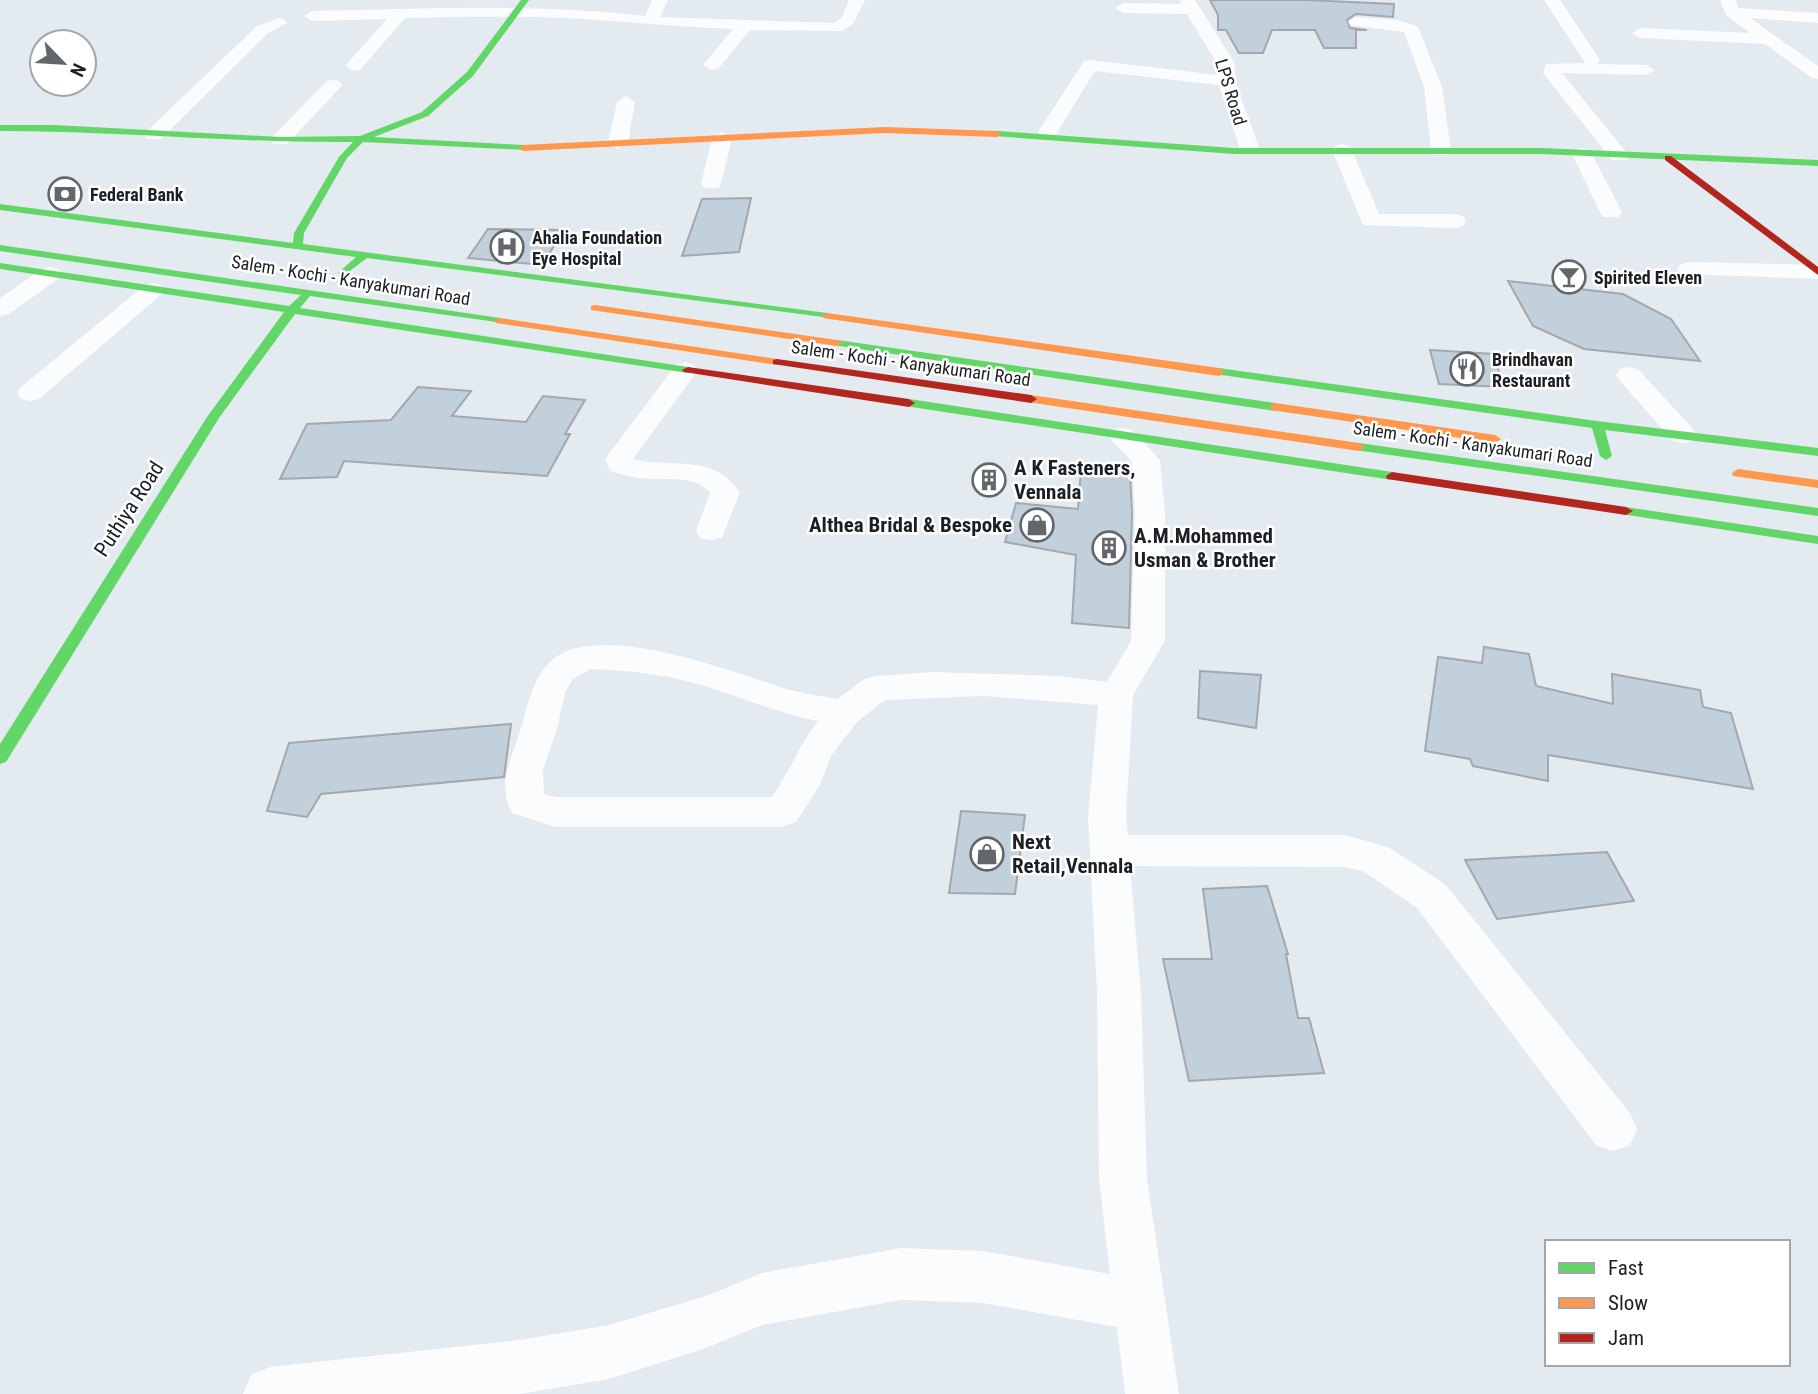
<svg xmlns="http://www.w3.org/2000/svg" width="1818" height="1394" font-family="'Roboto Condensed',sans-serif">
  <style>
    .building { fill: #c1d0db; stroke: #a3a8ac; stroke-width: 2 }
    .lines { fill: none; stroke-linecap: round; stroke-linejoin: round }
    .street { fill: #fbfcfd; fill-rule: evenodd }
    .fast { fill: #63d668; fill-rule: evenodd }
    .slow { fill: #ff974d; fill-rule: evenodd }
    .jam { fill: #b3261e; fill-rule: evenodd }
    .labels { text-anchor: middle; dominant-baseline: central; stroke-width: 5; stroke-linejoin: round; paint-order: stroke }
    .far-street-label { font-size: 18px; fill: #1c2024; stroke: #fff }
    .far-poi-label { font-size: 18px; font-weight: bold; fill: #1c2024; stroke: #fff; text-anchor: start }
    .poi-label { font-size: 21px; font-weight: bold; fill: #1c2024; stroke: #fff; text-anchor: start }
    .street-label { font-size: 21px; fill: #1c2024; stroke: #fff }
  </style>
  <rect width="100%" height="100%" fill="#e3eaf0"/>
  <g class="building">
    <path d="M1210 0H1307L1394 4 1393 17 1356 14 1347 20 1350 28 1367 30H1356V48H1324L1315 30H1272L1263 53H1239L1226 30H1218V15Z"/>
    <path d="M751 198 739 252 682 256 702 199Z"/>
    <path d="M488 229 563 230 543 265 468 258Z"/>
    <path d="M1508 281 1623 294 1671 319 1700 361 1584 349 1533 326Z"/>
    <path d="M1430 350 1494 354 1503 387 1439 384Z"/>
    <path d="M418 387 471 391 452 416 526 422 543 396 585 400 565 434H570L547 476 344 461 337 477 280 479 307 424 391 420Z"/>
    <path d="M1081 470 1130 473 1132 513 1129 628 1072 623 1076 555 1005 542 1016 503 1078 509Z"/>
    <path d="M1484 647 1529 654 1536 686 1613 704 1612 674 1700 690 1703 707 1731 713 1753 789 1548 755V781L1473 766 1470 759 1425 751 1438 657 1482 663Z"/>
    <path d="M1200 671 1261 675 1256 728 1198 718Z"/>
    <path d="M511 724 504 777 321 794 307 817 267 811 289 743Z"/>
    <path d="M961 811 1025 815 1015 894 949 893Z"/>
    <path d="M1607 852 1634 901 1497 919 1465 860Z"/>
    <path d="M1267 886 1288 954H1286L1298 1018H1309L1324 1073 1189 1081 1163 959H1212L1203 889Z"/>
  </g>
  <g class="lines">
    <g class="street">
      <path d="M652 0H668L660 17 834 23 842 17 849 0H865L853 24 842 31 750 30 718 69 712 70 703 65 733 29C677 27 622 21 566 18 512 16 458 17 405 18L360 70 354 71 345 66 387 19 312 21 304 16 312 11C423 9 534 3 645 16Z"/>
      <path d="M1179 0H1195L1234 62 1237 87 1260 150 1257 154H1243L1240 150 1219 85 1095 71 1055 136H1041L1038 132 1084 61 1090 60 1218 75 1216 62 1187 14 1123 13 1115 8 1123 3 1182 4Z"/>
      <path d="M1544 0H1560L1600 60 1597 64 1646 65 1655 70 1646 75 1562 73 1626 152 1629 156 1626 160H1612L1543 73 1546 64 1585 63Z"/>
      <path d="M1720 0H1736L1738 8 1818 13V23L1750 18 1818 66V79L1812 78 1765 44 1640 38 1632 33 1640 28 1750 33 1726 15Z"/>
      <path d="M1356 17 1397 20 1417 26 1419 29 1442 87 1451 151 1448 155H1434L1431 151 1424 87 1404 32 1350 25 1348 22Z"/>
      <path d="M279 18 285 20 287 23 268 33 161 139H147L144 135 147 131 256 27Z"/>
      <path d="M333 80 339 81 342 85 339 89 287 144H273L270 140 273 136 327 81Z"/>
      <path d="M626 96 635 102 628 143 618 149 608 143 617 102Z"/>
      <path d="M722 132 732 138 721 184 718 188H704L701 184 712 138Z"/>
      <path d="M1342 144 1349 146 1352 150 1379 214H1455L1463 216 1466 221 1463 226 1455 228 1363 225 1332 150 1335 146Z"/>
      <path d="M1582 148 1589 150 1592 154 1622 212 1619 217H1603L1600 212 1572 154 1575 150Z"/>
      <path d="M1689 262 1818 265V279L1681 274 1677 269 1681 264Z"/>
      <path d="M50 267 58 269 62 274 58 279 9 314 0 316V298L42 269Z"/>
      <path d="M153 283 161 285 165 290 161 295 39 399 30 401 21 399 17 393 21 387 145 285Z"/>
      <path d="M685 362 694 365 698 370 633 459C673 469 712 452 740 492L722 538 711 540 700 538 696 531 710 493C696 475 668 480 648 479 635 478 622 475 610 471L605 459 676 365Z"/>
      <path d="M1629 367 1638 369 1693 429 1697 435 1693 441 1683 443 1673 441 1620 381 1616 375 1620 369Z"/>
      <path d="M1122 428 1132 430 1160 460 1165 513V641L1133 695 1126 817 1128 835H1345L1388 847 1445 884 1630 1113 1637 1129 1630 1145 1613 1151 1596 1145 1417 908 1363 871 1345 867 1130 866 1141 993 1147 1179 1179 1394H1125L1117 1327 983 1303 901 1300 762 1325 706 1348 609 1379 519 1394H243L251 1375 270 1367 519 1340 609 1325 706 1296 762 1273 901 1248 983 1251 1110 1274 1099 1179 1097 993 1088 817 1098 705 983 696 885 700 857 722 831 756 820 785 796 822 782 827H556L512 813C495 782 515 752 523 721 528 702 534 678 549 663 594 616 737 674 790 690 806 694 822 696 838 699L864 679 876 676 934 672 1060 676 1107 682 1131 641 1135 513 1132 462 1108 436 1112 430ZM590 669C621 670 652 673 682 680 728 691 771 712 818 721 799 745 789 773 772 797H556L544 794 543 770 557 729 565 693 573 679Z"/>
    </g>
    <g class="fast">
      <path d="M521 0H529L473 76 428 116 374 137 523 145 527 148 526 150 363 142 347 158 304 233 303 244 827 313 832 316 831 318 367 258 343 276 338 273 356 257 0 210V204L293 243 294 233 339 157 353 142C235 143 118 131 0 131V125H54L280 137 360 136 422 112 467 72Z"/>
      <path d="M997 131 1234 148H1541L1818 160V166L1541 154H1234L994 136 993 134Z"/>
      <path d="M0 245 500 318 506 321 504 323 310 296 300 308 688 367 694 370 688 373 295 314 219 418 6 762 0 764V744L207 417 284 312 0 269V263L289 306 301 295 0 251Z"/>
      <path d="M837 340 1275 403 1281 407 1275 411 833 345 831 343Z"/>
      <path d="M1219 368 1597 421 1818 448V456L1605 430 1612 456 1606 460 1600 456 1592 428 1215 374V370Z"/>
      <path d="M909 399 1392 472 1398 476 1392 480 905 406V400Z"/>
      <path d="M1359 443 1818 508V516L1355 450 1353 447Z"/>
      <path d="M1626 507 1818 536V544L1621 514 1619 511Z"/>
    </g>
    <g class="slow">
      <path d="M885 127 997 131 1001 134 997 137 885 133 523 151 519 148 523 145Z"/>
      <path d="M595 305 837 340 843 343 837 346 591 310V306Z"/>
      <path d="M827 313 1219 368 1225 372 1219 376 823 318 822 316Z"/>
      <path d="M500 318 777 359 783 362 777 365 496 323 494 321Z"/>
      <path d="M1031 395 1359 443 1365 447 1359 451 1027 402 1025 399Z"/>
      <path d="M1275 403 1495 435 1501 439 1495 443 1271 410V404Z"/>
      <path d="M1738 469 1818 480V488L1733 476 1732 473Z"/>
    </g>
    <g class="jam">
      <path d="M1665 156H1671L1818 267V275L1665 160Z"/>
      <path d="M777 359 1031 395 1037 399 1031 403 773 364V360Z"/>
      <path d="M688 367 909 399 915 403 909 407 684 372 682 370Z"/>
      <path d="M1392 472 1626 507 1633 511 1626 515 1387 479 1386 476Z"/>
    </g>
  </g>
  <defs>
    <symbol id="bank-ring" viewBox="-11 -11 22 22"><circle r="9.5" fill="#fff" stroke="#62676b" stroke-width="1.5"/><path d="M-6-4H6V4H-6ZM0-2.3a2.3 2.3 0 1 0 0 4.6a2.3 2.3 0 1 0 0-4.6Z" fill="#62676b"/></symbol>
    <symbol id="hospital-ring" viewBox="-11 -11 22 22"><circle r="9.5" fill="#fff" stroke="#62676b" stroke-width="1.5"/><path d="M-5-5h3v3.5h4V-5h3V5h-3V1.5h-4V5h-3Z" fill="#62676b"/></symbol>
    <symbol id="bar-ring" viewBox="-11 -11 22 22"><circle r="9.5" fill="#fff" stroke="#62676b" stroke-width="1.5"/><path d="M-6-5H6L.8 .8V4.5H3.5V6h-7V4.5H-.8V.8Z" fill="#62676b"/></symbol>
    <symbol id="restaurant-ring" viewBox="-11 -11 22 22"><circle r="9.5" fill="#fff" stroke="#62676b" stroke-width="1.5"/><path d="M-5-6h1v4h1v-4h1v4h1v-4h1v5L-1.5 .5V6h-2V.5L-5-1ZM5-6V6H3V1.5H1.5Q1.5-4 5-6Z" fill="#62676b"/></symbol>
    <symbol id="building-ring" viewBox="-11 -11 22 22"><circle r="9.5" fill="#fff" stroke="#62676b" stroke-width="1.5"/><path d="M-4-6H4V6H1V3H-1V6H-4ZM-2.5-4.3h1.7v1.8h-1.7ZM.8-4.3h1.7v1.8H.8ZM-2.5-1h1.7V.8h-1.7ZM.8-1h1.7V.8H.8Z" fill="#62676b"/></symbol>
    <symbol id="shop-ring" viewBox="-11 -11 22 22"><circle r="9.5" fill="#fff" stroke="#62676b" stroke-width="1.5"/><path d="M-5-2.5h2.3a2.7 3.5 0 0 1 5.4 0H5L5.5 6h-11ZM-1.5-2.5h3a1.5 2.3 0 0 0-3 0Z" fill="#62676b"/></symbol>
  </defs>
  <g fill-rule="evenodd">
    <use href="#bank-ring" x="46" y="175" width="38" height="38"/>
    <use href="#hospital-ring" x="488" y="228" width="38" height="38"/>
    <use href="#bar-ring" x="1550" y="258" width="38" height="38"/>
    <use href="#restaurant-ring" x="1448" y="350" width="38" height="38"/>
    <use href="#building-ring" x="970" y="461" width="38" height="38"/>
    <use href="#shop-ring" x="1018" y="506" width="38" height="38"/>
    <use href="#building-ring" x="1090" y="529" width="38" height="38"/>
    <use href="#shop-ring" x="968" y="835" width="38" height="38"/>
  </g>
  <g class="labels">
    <g class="far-street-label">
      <text transform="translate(1231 92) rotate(73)">LPS Road</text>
      <text transform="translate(351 280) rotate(9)">Salem - Kochi - Kanyakumari Road</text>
      <text transform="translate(911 363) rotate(8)">Salem - Kochi - Kanyakumari Road</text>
      <text transform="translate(1473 444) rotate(8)">Salem - Kochi - Kanyakumari Road</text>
    </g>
    <g class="far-poi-label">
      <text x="90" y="194">Federal Bank</text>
      <text x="532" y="237">Ahalia Foundation<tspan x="532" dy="21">Eye Hospital</tspan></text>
      <text x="1594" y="277">Spirited Eleven</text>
      <text x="1492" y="359">Brindhavan<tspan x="1492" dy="21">Restaurant</tspan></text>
    </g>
    <g class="poi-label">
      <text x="1014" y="468">A K Fasteners,<tspan x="1014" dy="24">Vennala</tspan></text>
      <text x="1012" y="525" text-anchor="end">Althea Bridal &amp; Bespoke</text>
      <text x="1134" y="536">A.M.Mohammed<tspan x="1134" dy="24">Usman &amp; Brother</tspan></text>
      <text x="1012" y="842">Next<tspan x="1012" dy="24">Retail,Vennala</tspan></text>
    </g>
    <g class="street-label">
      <text transform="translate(129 509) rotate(-57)">Puthiya Road</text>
    </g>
  </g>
  <rect x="1545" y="1240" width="245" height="126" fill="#ffffff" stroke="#a4a6a7" stroke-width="2"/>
  <rect x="1559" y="1263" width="35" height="10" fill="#63d668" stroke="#a4a6a7" stroke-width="2"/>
  <text x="1608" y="1275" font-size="21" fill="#1c2024">Fast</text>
  <rect x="1559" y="1298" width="35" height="10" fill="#ff974d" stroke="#a4a6a7" stroke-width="2"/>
  <text x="1608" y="1310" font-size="21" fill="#1c2024">Slow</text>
  <rect x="1559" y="1333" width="35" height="10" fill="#b3261e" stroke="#a4a6a7" stroke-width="2"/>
  <text x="1608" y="1345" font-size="21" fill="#1c2024">Jam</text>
  <g transform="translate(63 63) rotate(115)"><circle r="33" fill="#ffffff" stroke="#a4a6a7" stroke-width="2"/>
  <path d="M0-5L12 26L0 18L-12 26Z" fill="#62676b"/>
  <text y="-10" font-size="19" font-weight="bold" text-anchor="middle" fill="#1c2024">N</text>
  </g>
</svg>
